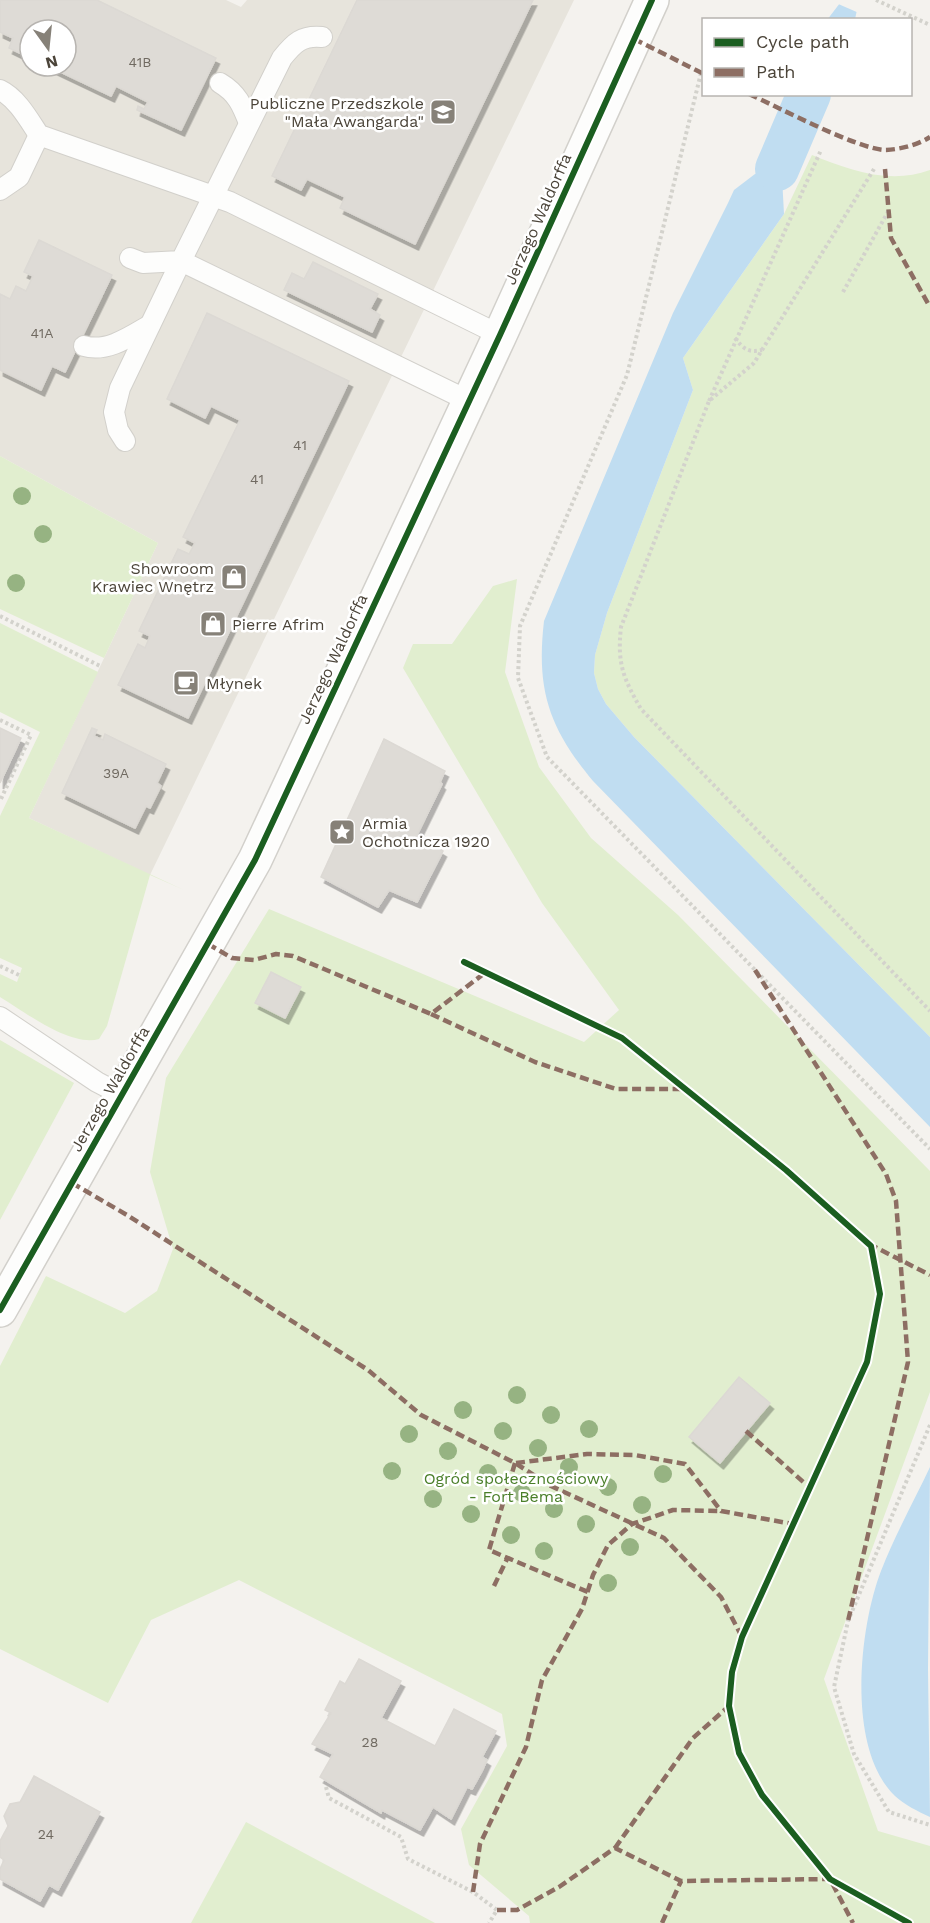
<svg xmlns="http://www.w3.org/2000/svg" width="930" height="1923" font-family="'Work Sans',sans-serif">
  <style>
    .residential { fill: #e7e4dc; fill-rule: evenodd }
    .green { fill: #e1eecf }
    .water { fill: #c0ddf1 }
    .pier { fill: #f4f2ee }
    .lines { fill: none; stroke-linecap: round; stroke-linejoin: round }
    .canal { stroke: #c0ddf1; stroke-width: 44 }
    .building { fill: #dedbd6; stroke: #dcd9d4; stroke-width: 1.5; filter: url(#shadow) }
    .lane-casing { stroke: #d2d0cb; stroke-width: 22 }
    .street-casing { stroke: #d2d0cb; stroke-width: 36 }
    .path { stroke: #d3d2cc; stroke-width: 4; stroke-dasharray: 3 3; stroke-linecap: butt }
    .lane { stroke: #fdfdfc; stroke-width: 20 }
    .street { stroke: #fdfdfc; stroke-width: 33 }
    .quiet { stroke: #8d6e63; stroke-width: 4.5; stroke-dasharray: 9 4.5; stroke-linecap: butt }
    .cycleway-casing { stroke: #fff; stroke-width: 10 }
    .cycleway { stroke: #1b5e20; stroke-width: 6 }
    .tree { fill: #96b382 }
    .labels { text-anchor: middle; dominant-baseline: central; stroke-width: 5; stroke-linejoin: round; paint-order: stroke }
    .number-label { font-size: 14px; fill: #706a61 }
    .poi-label { font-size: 16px; fill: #4b4439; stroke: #fff; text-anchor: start }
    .street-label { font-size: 16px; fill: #4b4439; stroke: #fff }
    .park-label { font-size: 16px; fill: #4a7f2a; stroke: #fff }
  </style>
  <defs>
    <filter id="shadow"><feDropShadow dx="3.5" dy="6" stdDeviation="0" flood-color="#0004"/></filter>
  </defs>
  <rect width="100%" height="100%" fill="#f4f2ee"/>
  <path class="residential" d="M0 0H226L241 7 247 0H574L150 875 29 818 158 543 0 456ZM30 30H66V66H30Z"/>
  <g class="green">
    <path d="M812 155C849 170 890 185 930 170V1037L634 737 606 704 598 689 594 673 595 655 607 613 693 390 683 358 784 214Z"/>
    <path d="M0 456 158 543 104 658 0 609Z"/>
    <path d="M517 579 505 672 539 767 591 838 678 915 930 1171V1392L824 1679 878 1831 930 1846V1923H530L529 1916 469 1865 461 1829 507 1746 502 1714 239 1580 151 1620 108 1703 0 1649V1366L46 1276 125 1313 157 1291 173 1249 150 1172 166 1078 269 909 584 1042 619 1010 542 903 403 668 413 644H452L493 586Z"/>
    <path d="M0 623 98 672 29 818 184 890 150 875 107 1026 99 1039C70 1047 25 1012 0 997V974L17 982 22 968 0 958V816L40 732 0 712Z"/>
    <path d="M0 1040 74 1083 0 1220Z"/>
    <path d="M246 1822 435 1923H191Z"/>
  </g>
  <g class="water">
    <path d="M840 3 857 10 855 19 827 20Z"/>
    <path d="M773 167 782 177 784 214 683 358 693 390 607 613 595 655 594 673 598 689 606 704 634 737 930 1037V1127L593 781C549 728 536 690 544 621L673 313 728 203 734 190 755 174Z"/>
    <path d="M930 1467 928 1669 930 1817C917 1811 905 1805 895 1796 846 1749 859 1628 881 1571 895 1535 914 1501 930 1467Z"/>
  </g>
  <path class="pier" d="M838 0H865L859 13 836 3Z"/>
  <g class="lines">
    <path class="canal" d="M777 169 809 94"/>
  </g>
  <g class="building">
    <path d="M0 0H97L216 58 181 130 137 110 138 106 144 109 148 102 116 86 111 96 48 66H66V30H30V58L9 48 13 38 0 32Z"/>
    <path d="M357 0H533L415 244 340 208 345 197 307 179 301 190 272 176Z"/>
    <path d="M39 240 112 275 65 372 52 366 41 390 0 370V294L10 299 16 286 26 291 33 276 24 272Z"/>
    <path d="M313 262 378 294 370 309 380 315 372 332 284 290 292 273 304 279Z"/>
    <path d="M207 313 349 381 188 718 118 685 138 644 145 648 150 636 139 631 178 549 189 554 195 543 183 537 240 420 211 406 205 418 167 399Z"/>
    <path d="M0 728 21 738 0 783Z"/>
    <path d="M92 728 97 730 94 736 103 740 105 734 166 764 157 783 161 786 150 808 146 806 135 828 62 793Z"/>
    <path d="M384 739 445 771 440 782 442 784 417 835 443 851 417 902 389 890 378 907 321 877Z"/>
    <path d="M271 972 301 987 285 1018 255 1003Z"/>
    <path d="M739 1377 770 1403 720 1463 689 1437Z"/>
    <path d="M359 1659 401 1681 381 1718 435 1746 454 1709 496 1731 482 1757 487 1760 482 1771 472 1789 467 1787 451 1819 433 1807 420 1830 382 1810 381 1813 320 1777 333 1754 312 1744 331 1713 325 1710 340 1681 345 1684Z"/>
    <path d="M34 1776 100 1812 58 1890 49 1885 40 1901 0 1879V1869L4 1860 0 1857V1841L8 1826 4 1816 10 1804 20 1802Z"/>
  </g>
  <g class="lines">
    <defs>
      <g id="lane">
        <path d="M220 83C237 93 242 105 249 123"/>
        <path d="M0 90C17 98 29 120 39 135L230 202 500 335"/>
        <path d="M0 190 19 177 39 135"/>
        <path d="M130 258 143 263 181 261 282 58C294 43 302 35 322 37"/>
        <path d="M84 346C107 353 131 336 150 325"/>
        <path d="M125 441 118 430 114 412 120 388 181 261 469 401"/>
        <path d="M0 1017 97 1082 122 1095"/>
      </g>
      <path id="street" d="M0 1310 255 860 500 335 652 0"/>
    </defs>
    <use href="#lane" class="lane-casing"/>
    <use href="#street" class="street-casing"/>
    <g class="path">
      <path d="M876 0 930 25"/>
      <path d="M701 73 627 375 520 626 518 678 547 757 930 1149"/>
      <path d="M874 169 754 363 709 401 621 627C617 663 623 678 641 709L930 1011"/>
      <path d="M843 292 889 210"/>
      <path d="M735 338C743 349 749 353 762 350"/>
      <path d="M709 401 821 150"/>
      <path d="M0 616 100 666"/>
      <path d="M0 720 31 735 0 801"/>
      <path d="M0 966 19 975"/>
      <path d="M930 1425 848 1621 834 1687 854 1754 889 1812 930 1825"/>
      <path d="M326 1787 329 1798 401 1837 408 1859 473 1892 497 1910 489 1923"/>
    </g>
    <use href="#lane" class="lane"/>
    <use href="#street" class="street"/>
    <g class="quiet">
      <path d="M634 39 704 74"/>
      <path d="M749 94C778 107 859 150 886 150 902 149 917 145 930 137"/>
      <path d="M885 169 891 238 930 307"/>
      <path d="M208 944 232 958 254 960 276 954 293 956 431 1014 486 972"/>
      <path d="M755 970 886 1174 896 1201 908 1362 848 1621"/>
      <path d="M431 1014 535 1062 616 1089H683"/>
      <path d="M72 1183 127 1215 368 1370 421 1415 515 1463 551 1486 664 1538 721 1597 742 1637"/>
      <path d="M869 1244 930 1275"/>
      <path d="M746 1431 810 1488"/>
      <path d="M515 1463 489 1550 588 1592"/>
      <path d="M516 1463 587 1454 635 1455 685 1464 721 1511 793 1524"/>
      <path d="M494 1586 507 1559"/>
      <path d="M615 1848 693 1738 729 1706"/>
      <path d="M473 1892 480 1844 526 1747 542 1680 582 1609 593 1575 608 1545 632 1524 673 1510 721 1511"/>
      <path d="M497 1910H517L559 1887 615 1848 681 1881 830 1879 853 1923"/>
      <path d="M662 1923 681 1881"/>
    </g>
    <defs>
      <g id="cycleway">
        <path d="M464 962 622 1038 786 1170 871 1246 880 1294 867 1362 742 1637 732 1672 729 1706 739 1753 762 1795 830 1879 909 1923"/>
        <path d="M0 1310 255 860 500 335 652 0"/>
      </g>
    </defs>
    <use href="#cycleway" class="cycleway-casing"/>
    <use href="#cycleway" class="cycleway"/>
  </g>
  <g class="tree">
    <circle cx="22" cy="496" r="9"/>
    <circle cx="43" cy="534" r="9"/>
    <circle cx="16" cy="583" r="9"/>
    <circle cx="517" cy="1395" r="9"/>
    <circle cx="463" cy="1410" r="9"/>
    <circle cx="551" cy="1415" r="9"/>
    <circle cx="589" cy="1429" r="9"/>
    <circle cx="503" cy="1431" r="9"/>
    <circle cx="409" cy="1434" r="9"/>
    <circle cx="538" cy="1448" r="9"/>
    <circle cx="448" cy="1451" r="9"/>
    <circle cx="569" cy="1467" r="9"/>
    <circle cx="392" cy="1471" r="9"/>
    <circle cx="488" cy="1473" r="9"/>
    <circle cx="663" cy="1474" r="9"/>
    <circle cx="608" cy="1487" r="9"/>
    <circle cx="522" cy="1493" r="9"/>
    <circle cx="433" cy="1499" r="9"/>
    <circle cx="642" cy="1505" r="9"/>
    <circle cx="554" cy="1509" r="9"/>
    <circle cx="471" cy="1514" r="9"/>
    <circle cx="586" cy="1524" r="9"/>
    <circle cx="511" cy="1535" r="9"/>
    <circle cx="630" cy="1547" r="9"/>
    <circle cx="544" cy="1551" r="9"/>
    <circle cx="608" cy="1583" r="9"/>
  </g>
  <defs>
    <symbol id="school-square" viewBox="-11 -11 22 22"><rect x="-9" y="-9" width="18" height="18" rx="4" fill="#868178" stroke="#fff"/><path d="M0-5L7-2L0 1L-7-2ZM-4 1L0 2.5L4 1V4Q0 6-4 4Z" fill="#fff"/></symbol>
    <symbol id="shop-square" viewBox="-11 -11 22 22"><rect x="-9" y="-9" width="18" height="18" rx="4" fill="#868178" stroke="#fff"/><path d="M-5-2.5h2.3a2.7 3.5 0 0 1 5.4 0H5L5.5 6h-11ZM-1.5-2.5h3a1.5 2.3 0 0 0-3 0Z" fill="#fff"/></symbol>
    <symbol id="cafe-square" viewBox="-11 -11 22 22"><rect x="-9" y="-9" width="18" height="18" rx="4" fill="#868178" stroke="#fff"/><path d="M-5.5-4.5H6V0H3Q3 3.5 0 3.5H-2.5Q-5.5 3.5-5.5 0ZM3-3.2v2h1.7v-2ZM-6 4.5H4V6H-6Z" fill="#fff"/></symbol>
    <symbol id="sight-square" viewBox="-11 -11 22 22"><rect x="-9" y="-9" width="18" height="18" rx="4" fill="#868178" stroke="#fff"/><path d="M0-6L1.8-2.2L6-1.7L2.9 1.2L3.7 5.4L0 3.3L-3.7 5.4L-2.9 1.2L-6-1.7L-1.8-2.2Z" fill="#fff"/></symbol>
  </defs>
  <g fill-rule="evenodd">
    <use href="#school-square" x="428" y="97" width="30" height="30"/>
    <use href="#shop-square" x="219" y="562" width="30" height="30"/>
    <use href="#shop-square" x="198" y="609" width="30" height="30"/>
    <use href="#cafe-square" x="171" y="668" width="30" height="30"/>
    <use href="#sight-square" x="327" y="817" width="30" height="30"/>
  </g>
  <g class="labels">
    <g class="number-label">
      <text x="140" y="62">41B</text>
      <text x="42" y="333">41A</text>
      <text x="300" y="445">41</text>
      <text x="257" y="479">41</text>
      <text x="116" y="773">39A</text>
      <text x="370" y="1742">28</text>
      <text x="46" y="1834">24</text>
    </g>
    <g class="poi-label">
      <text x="424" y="103" text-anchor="end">Publiczne Przedszkole<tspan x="424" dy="18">"Mała Awangarda"</tspan></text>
      <text x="214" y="568" text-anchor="end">Showroom<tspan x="214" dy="18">Krawiec Wnętrz</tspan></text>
      <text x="232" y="624">Pierre Afrim</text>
      <text x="206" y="683">Młynek</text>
      <text x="362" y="823">Armia<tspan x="362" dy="18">Ochotnicza 1920</tspan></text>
    </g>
    <g class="street-label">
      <text transform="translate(538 219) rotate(-66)">Jerzego Waldorffa</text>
      <text transform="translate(333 659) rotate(-65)">Jerzego Waldorffa</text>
      <text transform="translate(110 1089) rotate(-60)">Jerzego Waldorffa</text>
    </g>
    <g class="park-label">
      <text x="516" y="1478">Ogród społecznościowy<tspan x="516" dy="18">- Fort Bema</tspan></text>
    </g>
  </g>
  <rect x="702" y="18" width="210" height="78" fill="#ffffff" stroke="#b7b4b0" stroke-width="1.5"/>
  <rect x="714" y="38" width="30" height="9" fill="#1b5e20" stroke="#b7b4b0" stroke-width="1.5"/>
  <text x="756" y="48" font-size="18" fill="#4b4439">Cycle path</text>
  <rect x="714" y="68" width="30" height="9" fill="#8d6e63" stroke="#b7b4b0" stroke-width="1.5"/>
  <text x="756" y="78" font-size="18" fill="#4b4439">Path</text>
  <g transform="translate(48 48) rotate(165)"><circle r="28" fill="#ffffff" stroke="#b7b4b0" stroke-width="1.5"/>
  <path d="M0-4.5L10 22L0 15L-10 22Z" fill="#868178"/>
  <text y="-9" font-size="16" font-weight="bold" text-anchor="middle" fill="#4b4439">N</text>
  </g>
</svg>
